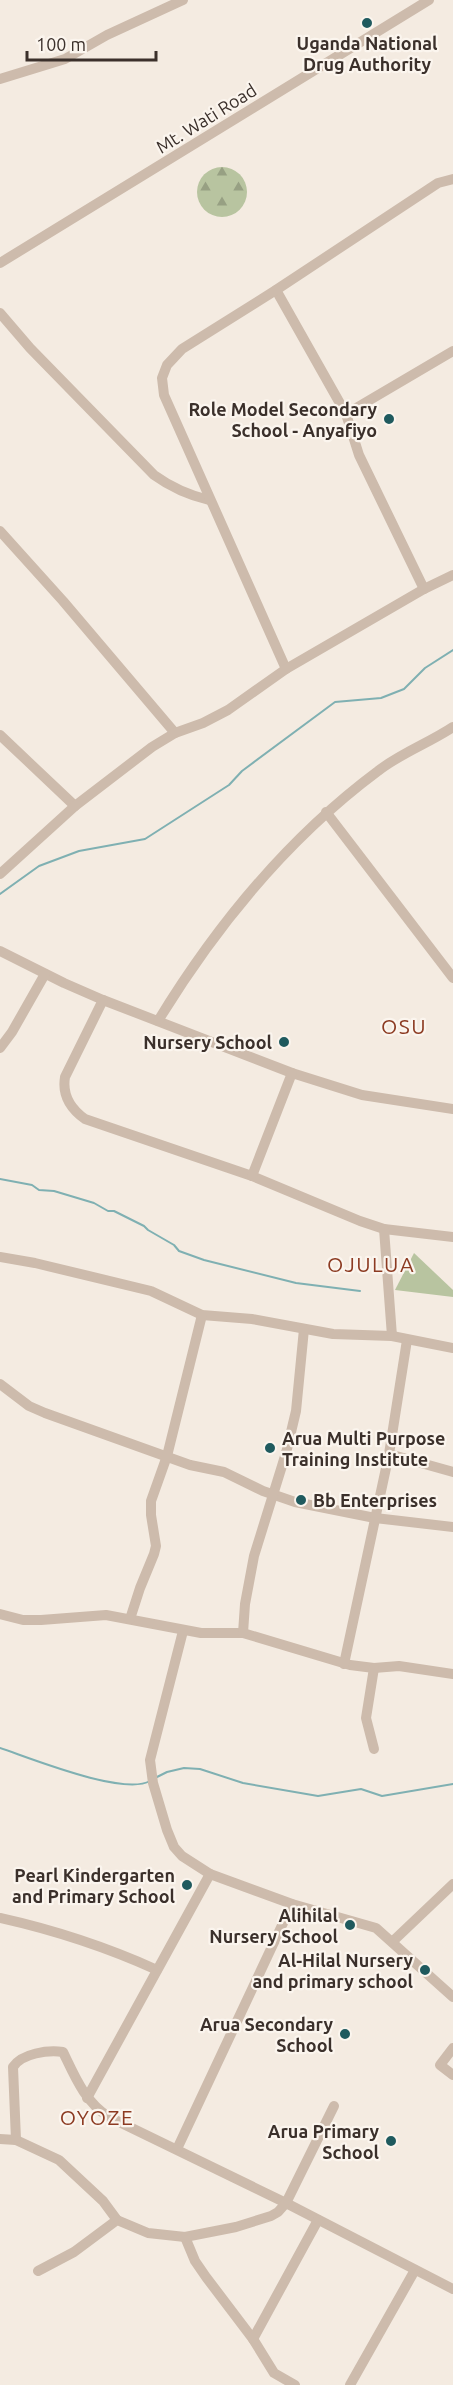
<svg xmlns="http://www.w3.org/2000/svg" width="453" height="2385" font-family="Ubuntu,sans-serif">
  <style>
    .forest { fill: url(#forest-firs) }
    .park { fill: #b8c4a0 }
    .lines { fill: none; stroke-linecap: round; stroke-linejoin: round }
    .stream { stroke: #7fb0b2; stroke-width: 2 }
    .street { stroke: #cdbbac; stroke-width: 10 }
    .poi-dot { fill: #1f5a5e; stroke: #fbf5ee; stroke-width: 2 }
    .labels { text-anchor: middle; dominant-baseline: central; stroke-width: 4.5; stroke-linejoin: round; paint-order: stroke }
    .poi-label { font-size: 18px; font-weight: bold; fill: #3b302b; stroke: #fbf5ee; text-anchor: end }
    .street-label { font-size: 18px; fill: #3b302b; stroke: #fbf5ee }
    .quarter-label { font-size: 21px; letter-spacing: 1.5px; fill: #8c3b22; stroke: #fbf5ee }
  </style>
  <defs>
    <pattern id="forest-firs" width="22" height="20" patternUnits="userSpaceOnUse" patternTransform="scale(1.5)"><rect width="22" height="20" fill="#b8c4a0"/><path d="M5 1l3.5 6h-7zM16 11l3.5 6h-7z" fill="#97a083"/></pattern>
  </defs>
  <rect width="100%" height="100%" fill="#f4ebe1"/>
  <circle class="forest" cx="222" cy="192" r="25"/>
  <path class="park" d="M414 1253 453 1290V1297L395 1290Z"/>
  <g class="lines">
    <g class="stream">
      <path d="M0 894 39 866 79 851 145 839 229 785 242 771 335 702 381 698 404 689 425 668 453 650"/>
      <path d="M0 1179 32 1185 39 1190 54 1191 94 1203 108 1211H114L144 1226 148 1230 174 1245 179 1251 204 1260 296 1283 360 1291"/>
      <path d="M0 1748C30 1758 123 1796 150 1781"/>
      <path d="M155 1778 167 1772 184 1768 200 1769 243 1783 318 1796 361 1789 382 1796 453 1784"/>
    </g>
    <g class="street">
      <path d="M0 79 65 59 107 35 183 0"/>
      <path d="M0 263 429 0"/>
      <path d="M276 290 346 414 359 455 424 589"/>
      <path d="M0 313 30 348 154 475C172 488 188 495 209 500"/>
      <path d="M346 414 453 351"/>
      <path d="M0 531 63 601 175 733"/>
      <path d="M286 669 164 395 162 378 167 365 182 349 276 290 438 183 453 179"/>
      <path d="M0 735 75 806"/>
      <path d="M326 812 453 978"/>
      <path d="M0 874 75 806 152 747 175 733 203 723 228 710 286 669 424 589 453 575"/>
      <path d="M0 951 64 983 103 1000 292 1073 362 1095 453 1109"/>
      <path d="M103 1000 65 1077C62 1095 71 1109 85 1119L252 1176 360 1221 384 1229 453 1237"/>
      <path d="M158 1021C216 926 288 838 378 771 401 753 429 743 453 727"/>
      <path d="M0 1048 12 1032 45 974"/>
      <path d="M252 1176 292 1073"/>
      <path d="M384 1229 392 1336"/>
      <path d="M0 1257 35 1263 151 1291 202 1315 252 1319 333 1334 392 1336 453 1348"/>
      <path d="M0 1384 29 1406 45 1413 190 1465 224 1472 263 1491 295 1502 375 1518 453 1527"/>
      <path d="M389 1454 453 1472"/>
      <path d="M0 1614 23 1620H41L106 1615 201 1633H243L350 1665 374 1668 399 1666 453 1674"/>
      <path d="M130 1619 140 1588 154 1554 156 1546 151 1515V1501L167 1456 202 1315"/>
      <path d="M183 1631 150 1760 153 1783 167 1830 174 1847 182 1856 210 1874 292 1904 376 1928 453 1997"/>
      <path d="M243 1633 245 1604 254 1556 286 1453 296 1411 304 1329"/>
      <path d="M344 1664 389 1454 407 1340"/>
      <path d="M374 1668 366 1718 374 1749"/>
      <path d="M0 1918C54 1930 106 1947 157 1970"/>
      <path d="M393 1941 453 1884"/>
      <path d="M453 2048 440 2065 453 2075"/>
      <path d="M87 2098 210 1874"/>
      <path d="M0 2139 16 2140 59 2160 103 2201 117 2220"/>
      <path d="M16 2140 13 2067C22 2053 48 2050 63 2052 75 2077 85 2102 109 2117L286 2203 453 2289"/>
      <path d="M177 2149 292 1904"/>
      <path d="M185 2237 195 2261 206 2277 253 2339 274 2373 295 2385"/>
      <path d="M38 2271 74 2252 117 2220 148 2233 185 2237 236 2227 271 2216 278 2212 286 2203 334 2106"/>
      <path d="M253 2339 318 2220"/>
      <path d="M350 2385 415 2270"/>
    </g>
  </g>
  <g class="poi-dot">
    <circle cx="367" cy="23" r="6"/>
    <circle cx="389" cy="419" r="6"/>
    <circle cx="284" cy="1042" r="6"/>
    <circle cx="270" cy="1448" r="6"/>
    <circle cx="301" cy="1500" r="6"/>
    <circle cx="187" cy="1885" r="6"/>
    <circle cx="350" cy="1925" r="6"/>
    <circle cx="425" cy="1970" r="6"/>
    <circle cx="345" cy="2034" r="6"/>
    <circle cx="391" cy="2141" r="6"/>
  </g>
  <g class="labels">
    <g class="poi-label">
      <text x="367" y="43" text-anchor="middle">Uganda National<tspan x="367" dy="21">Drug Authority</tspan></text>
      <text x="377" y="409">Role Model Secondary<tspan x="377" dy="21">School - Anyafiyo</tspan></text>
      <text x="272" y="1042">Nursery School</text>
      <text x="282" y="1438" text-anchor="start">Arua Multi Purpose<tspan x="282" dy="21">Training Institute</tspan></text>
      <text x="313" y="1500" text-anchor="start">Bb Enterprises</text>
      <text x="175" y="1875">Pearl Kindergarten<tspan x="175" dy="21">and Primary School</tspan></text>
      <text x="338" y="1915">Alihilal<tspan x="338" dy="21">Nursery School</tspan></text>
      <text x="413" y="1960">Al-Hilal Nursery<tspan x="413" dy="21">and primary school</tspan></text>
      <text x="333" y="2024">Arua Secondary<tspan x="333" dy="21">School</tspan></text>
      <text x="379" y="2131">Arua Primary<tspan x="379" dy="21">School</tspan></text>
    </g>
    <g class="street-label">
      <text transform="translate(206 118) rotate(-32)">Mt. Wati Road</text>
    </g>
    <g class="quarter-label">
      <text x="404" y="1026">OSU</text>
      <text x="371" y="1264">OJULUA</text>
      <text x="97" y="2117">OYOZE</text>
    </g>
  </g>
  <path d="M27 51v9h129v-9" fill="none" stroke="#3b302b" stroke-width="3"/>
  <text x="36" y="51" font-size="18" fill="#3b302b" stroke="#fbf5ee" stroke-width="4.5" paint-order="stroke">100 m</text>
</svg>
